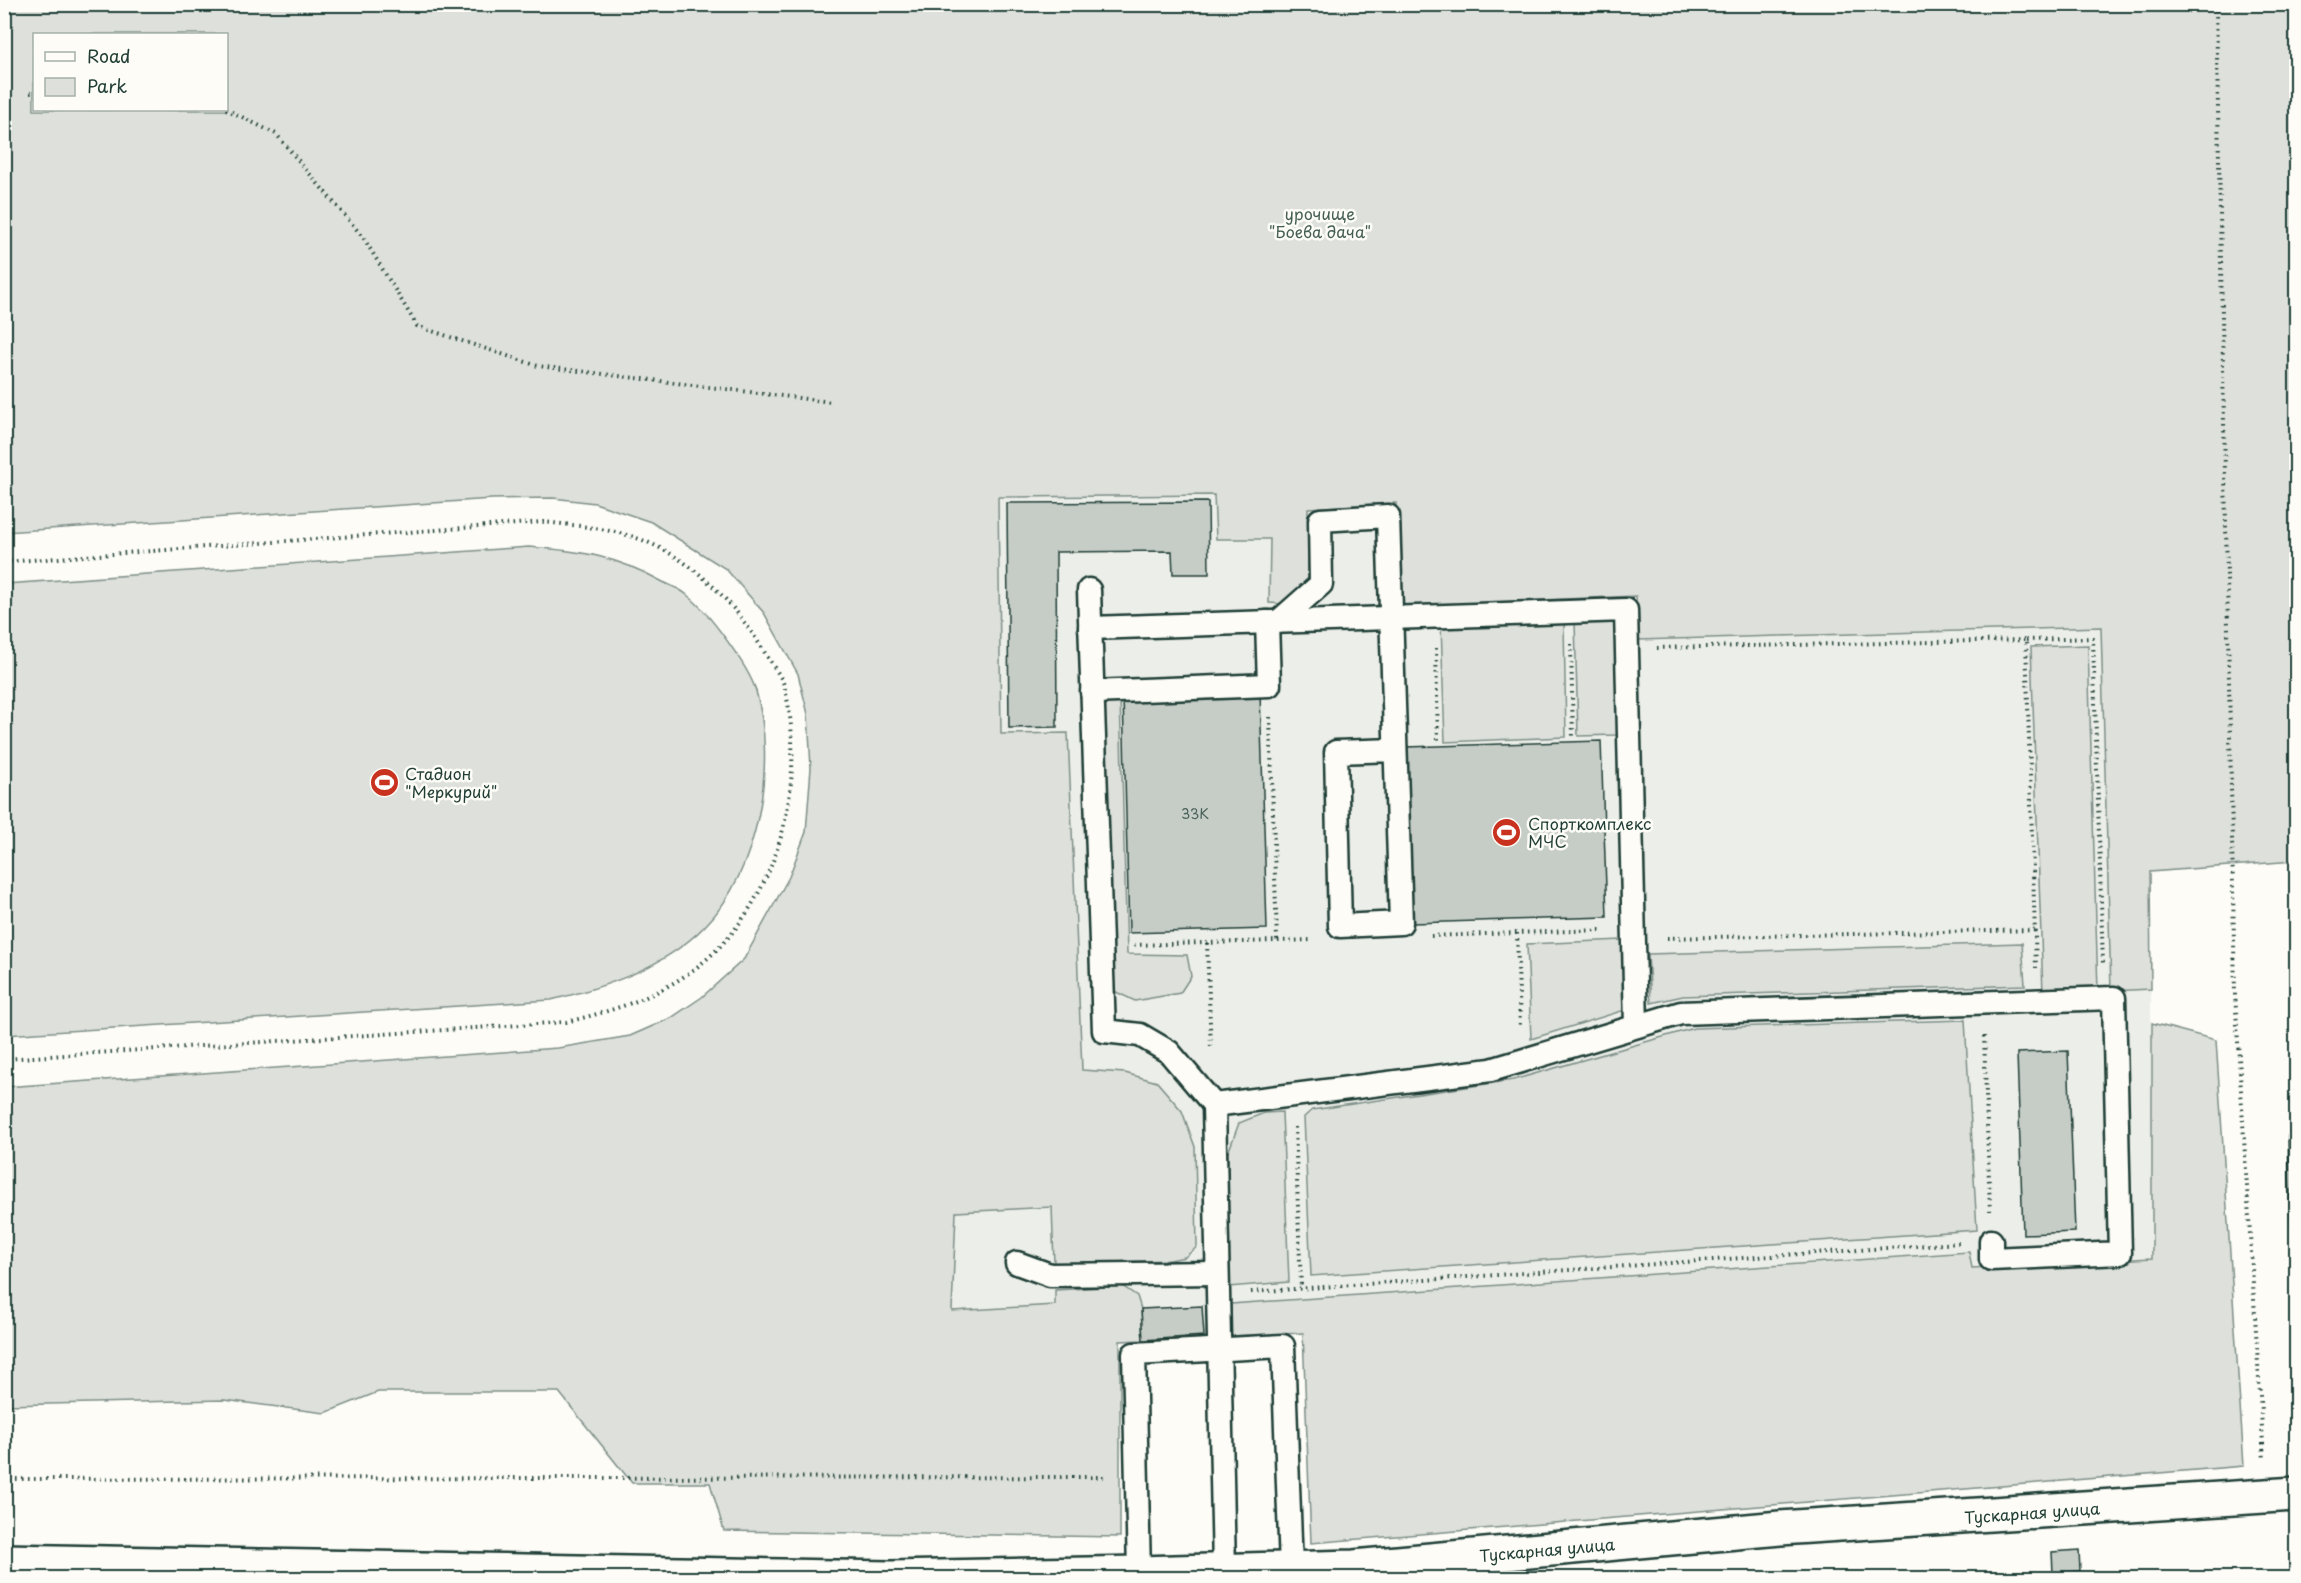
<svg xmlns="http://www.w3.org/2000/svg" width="2301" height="1583" font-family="'Playpen Sans',sans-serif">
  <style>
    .built { fill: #eceee9 }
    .green { fill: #dde0db; stroke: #7e8e88; stroke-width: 1.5; fill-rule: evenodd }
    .building { fill: #c6cdc7; stroke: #1f3d34; stroke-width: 1.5 }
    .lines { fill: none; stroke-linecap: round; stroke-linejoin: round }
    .service-casing { stroke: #1f3d34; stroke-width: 27 }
    .minor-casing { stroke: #1f3d34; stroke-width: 38 }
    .path { stroke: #1f3d34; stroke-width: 4; stroke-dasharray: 1.5 4.5; stroke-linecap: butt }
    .service { stroke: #fdfcf7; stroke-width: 22 }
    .minor { stroke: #fdfcf7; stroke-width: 33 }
    .labels { text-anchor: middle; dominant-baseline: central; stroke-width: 5; stroke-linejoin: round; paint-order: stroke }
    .number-label { font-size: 14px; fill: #496159 }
    .park-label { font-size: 16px; fill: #455e55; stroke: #fdfcf7 }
    .poi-label { font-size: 16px; fill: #1f3d34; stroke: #fdfcf7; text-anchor: start }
    .street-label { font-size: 16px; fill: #1f3d34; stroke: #fdfcf7 }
  </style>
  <rect width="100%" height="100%" fill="#fdfcf7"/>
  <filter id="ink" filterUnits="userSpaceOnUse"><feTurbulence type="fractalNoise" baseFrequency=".0167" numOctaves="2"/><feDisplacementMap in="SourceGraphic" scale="12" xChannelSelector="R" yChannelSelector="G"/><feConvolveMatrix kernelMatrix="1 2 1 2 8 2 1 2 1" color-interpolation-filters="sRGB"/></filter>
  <g filter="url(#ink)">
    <path class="built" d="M2127 370 2150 872 2153 1277 1303 1333 913 1352 964 470Z"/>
    <g class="green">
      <path d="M5 5H2296V861L2150 872 2151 989 2111 991 2101 627 1638 640 1636 596 1401 606 1396 503 1308 508V579L1285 604 1269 603 1270 539H1216L1214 495 998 497 1001 734 1068 733 1082 1070 1125 1073 1157 1082 1182 1111 1195 1147 1197 1247 1185 1257 1170 1260 1054 1264 1052 1207 956 1212 952 1311 1055 1305V1290L1122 1286 1137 1296 1141 1309 1143 1340 1120 1341V1537L724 1531 710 1483H632L559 1392H378L325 1413 224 1400 5 1405V1087L558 1048 630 1036 671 1018 702 997 744 959 789 877 806 832 811 768 808 714 798 674 764 613 726 569 651 522 595 503 553 498 492 499 5 532ZM34 34H226V110H34Z"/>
      <path d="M529 547C582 551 616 556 663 582 671 586 681 589 687 595 707 610 749 667 756 691 777 763 759 871 705 926 664 968 606 987 551 1000L5 1035V584Z"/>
      <path d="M1615 618 1617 735 1578 736 1575 621Z"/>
      <path d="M1564 622 1566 737 1445 742 1441 625Z"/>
      <path d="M2088 645 2098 992 2043 994 2031 647Z"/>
      <path d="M1120 697 1127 954 1187 955 1191 976 1180 993 1135 1001 1116 992 1107 970 1099 698Z"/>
      <path d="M1623 940 1625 1010 1531 1039 1527 944Z"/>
      <path d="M2022 943 2025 985 1683 996 1651 1003 1648 954Z"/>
      <path d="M1965 1020 1977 1230 1311 1276 1304 1117 1312 1110 1513 1080 1694 1028Z"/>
      <path d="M2152 1023 2216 1040 2244 1466 1311 1543 1303 1333 1231 1336V1304L1969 1252 1972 1268 2152 1258Z"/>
      <path d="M1282 1112 1289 1282 1229 1287 1228 1153 1239 1123 1264 1113Z"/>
    </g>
    <g class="building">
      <path d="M1208 502 1209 574H1173L1172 551 1056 552 1057 727 1009 728 1007 503Z"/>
      <path d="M1260 692 1267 929 1129 933 1123 696Z"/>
      <path d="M1601 741 1607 917 1413 923 1407 747Z"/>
      <path d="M2068 1051 2075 1232 2023 1234 2017 1053Z"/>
      <path d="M2296 1135V1402L2288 1136Z"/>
      <path d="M1202 1306 1204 1336 1143 1340 1141 1309Z"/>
      <path d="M2079 1550 2080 1571 2053 1573 2052 1552Z"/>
    </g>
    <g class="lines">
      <defs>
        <g id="service">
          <path d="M1089 590 1104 1031 1140 1035 1169 1052 1214 1105"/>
          <path d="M1278 622 1321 584 1320 520 1388 516 1401 923 1340 926 1336 752 1395 750"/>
          <path d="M1090 628 1626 610 1636 1026"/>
          <path d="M1092 692 1269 685 1267 622"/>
          <path d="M1017 1263 1050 1275 1217 1273"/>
          <path d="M1224 1570 1214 1105 1491 1070 1681 1013 2114 998 2120 1253 1991 1259V1241"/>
          <path d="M1139 1573 1134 1354 1283 1346 1291 1568"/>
        </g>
        <path id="minor" d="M4 1561 890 1578 1139 1573 1354 1567 1780 1528 2296 1494"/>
      </defs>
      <use href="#service" class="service-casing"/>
      <use href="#minor" class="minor-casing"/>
      <g class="path">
        <path d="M2216 4 2235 994 2264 1460"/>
        <path d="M30 93H34"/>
        <path d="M226 109 276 134 363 237 417 326 538 366 831 402"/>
        <path d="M4 562 543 522C581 526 623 529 658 547 706 571 741 612 768 658 773 666 781 676 784 685 808 780 780 899 702 963 662 996 616 1010 566 1022L4 1059"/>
        <path d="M2026 640 2093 638 2103 966"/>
        <path d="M1571 644 1573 739"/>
        <path d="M1436 648 1438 743"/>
        <path d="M1657 648 2026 640 2036 968"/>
        <path d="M1270 717 1277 941"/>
        <path d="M1517 933 1520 1028"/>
        <path d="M1431 936 1601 930"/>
        <path d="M1667 938 2035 930"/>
        <path d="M1207 943 1211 1050"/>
        <path d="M1134 945 1313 940"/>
        <path d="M1984 1036 1990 1211"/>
        <path d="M1295 1127 1301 1288"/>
        <path d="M1251 1292 1959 1243"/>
        <path d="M4 1479 1104 1477"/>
      </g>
      <use href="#service" class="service"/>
      <use href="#minor" class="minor"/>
    </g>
  </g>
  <defs>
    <symbol id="stadium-disc" viewBox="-11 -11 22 22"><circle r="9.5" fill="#c8321e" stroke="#fdfcf7"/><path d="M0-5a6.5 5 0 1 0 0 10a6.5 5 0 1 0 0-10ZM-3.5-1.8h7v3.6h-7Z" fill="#fff"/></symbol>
  </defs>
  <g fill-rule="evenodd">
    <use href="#stadium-disc" x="368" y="766" width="33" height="33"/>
    <use href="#stadium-disc" x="1490" y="816" width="33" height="33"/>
  </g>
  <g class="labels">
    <g class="number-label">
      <text x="1195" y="813">33К</text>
    </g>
    <g class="park-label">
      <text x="1320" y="213">урочище<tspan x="1320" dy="18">"Боева дача"</tspan></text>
    </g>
    <g class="poi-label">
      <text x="405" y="773">Стадион<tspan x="405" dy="18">"Меркурий"</tspan></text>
      <text x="1528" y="823">Спорткомплекс<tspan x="1528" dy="18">МЧС</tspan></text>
    </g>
    <g class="street-label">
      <text transform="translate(2032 1512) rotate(-4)">Тускарная улица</text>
      <text transform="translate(1547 1549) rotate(-5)">Тускарная улица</text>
    </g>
  </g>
  <rect width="2301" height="1583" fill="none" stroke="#fdfcf7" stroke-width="24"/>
  <rect x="12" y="12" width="2277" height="1559" fill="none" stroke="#1f3d34" stroke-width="2" filter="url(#ink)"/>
  <rect x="33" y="33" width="195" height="78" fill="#fdfcf7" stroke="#a4b0a9" stroke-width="1.5"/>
  <rect x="45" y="52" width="30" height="9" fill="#fdfcf7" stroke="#a4b0a9" stroke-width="1.5"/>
  <text x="87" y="63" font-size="18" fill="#1f3d34">Road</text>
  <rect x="45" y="78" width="30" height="18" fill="#dde0db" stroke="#a4b0a9" stroke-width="1.5"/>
  <text x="87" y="93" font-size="18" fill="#1f3d34">Park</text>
</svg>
